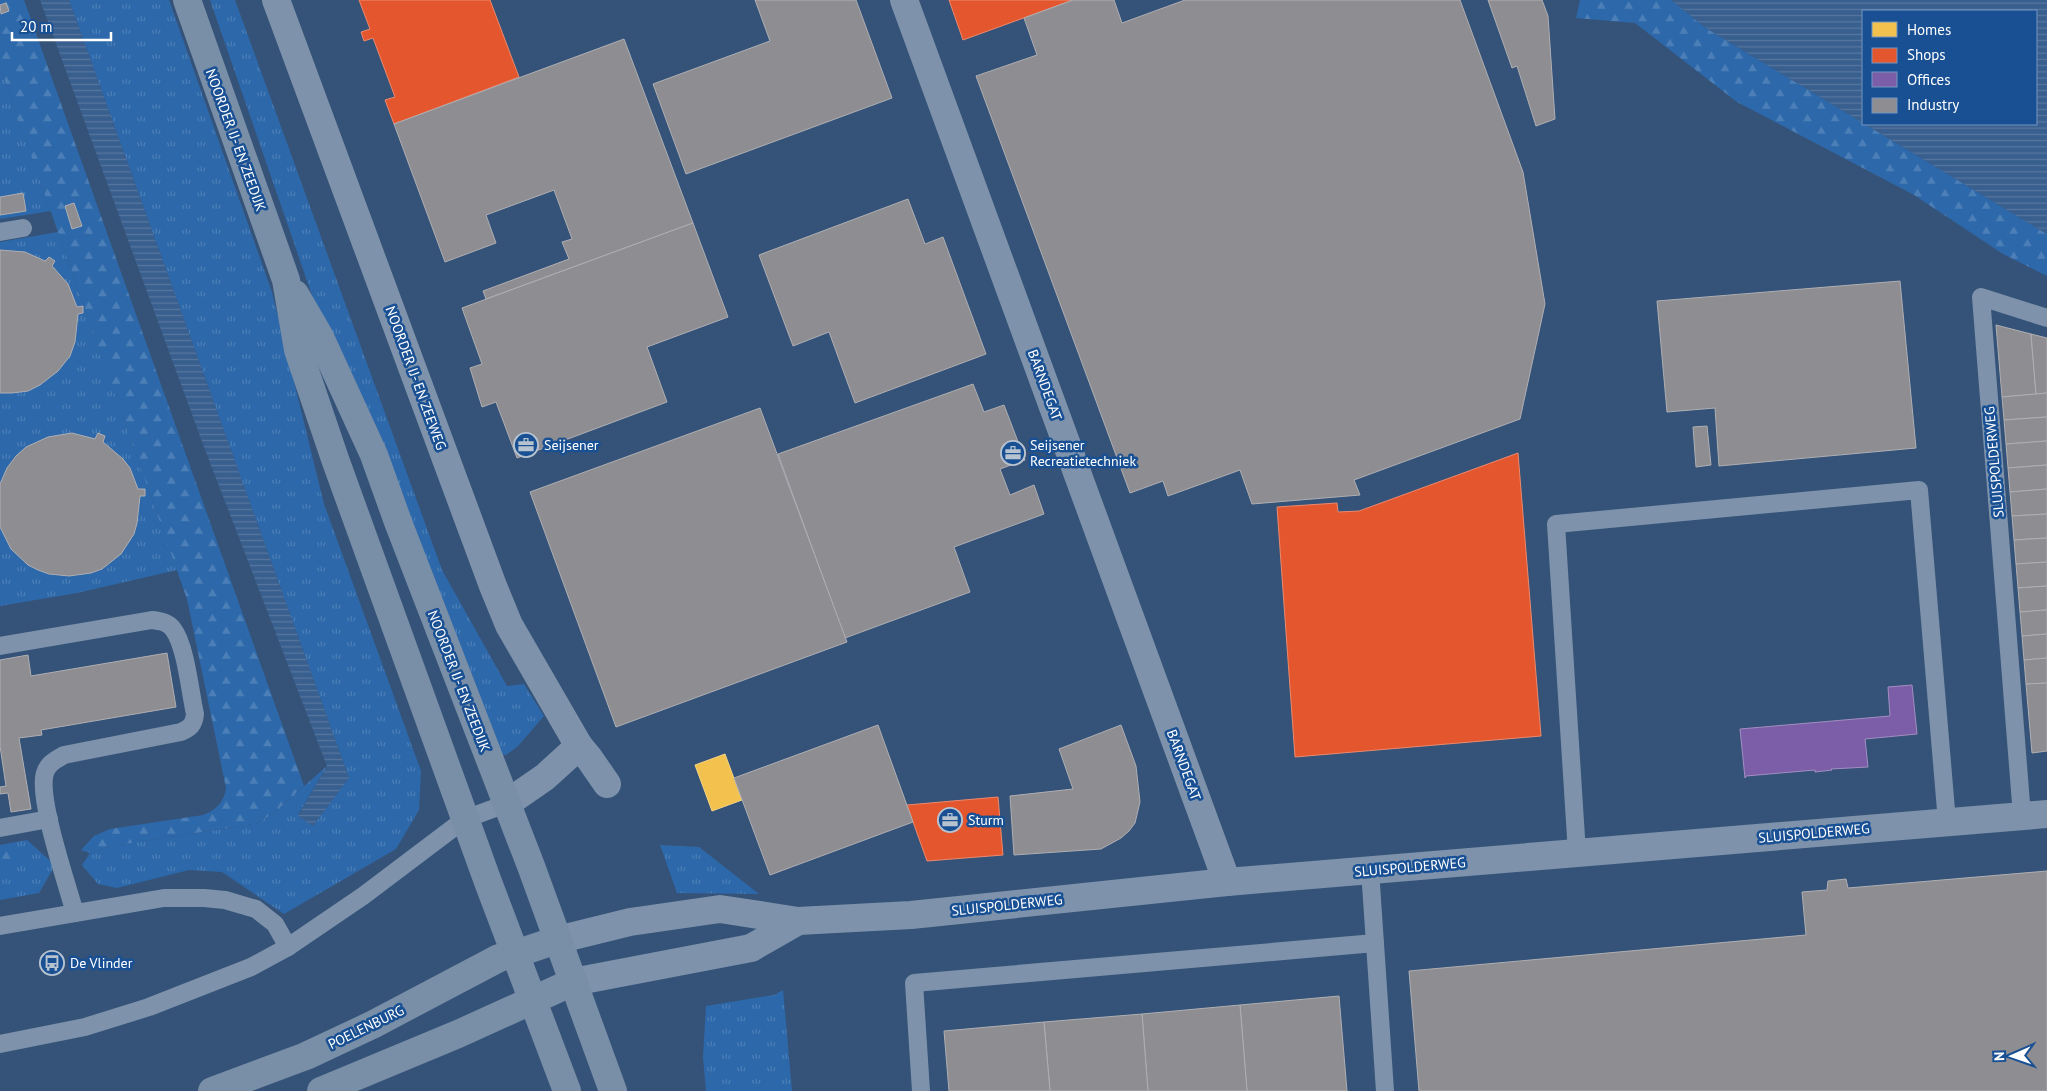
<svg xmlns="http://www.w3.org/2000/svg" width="2047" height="1091" font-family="'PT Sans',sans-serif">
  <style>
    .grass { fill: url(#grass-tufts) }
    .forest { fill: url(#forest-firs) }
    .water { fill: url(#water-rules) }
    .homes { fill: #f2c14e; stroke: #f6d483 }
    .shops { fill: #e4572e; stroke: #ec896d }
    .offices { fill: #7b5ea7; stroke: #a38ec1 }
    .industry { fill: #8d8d92; stroke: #afafb3 }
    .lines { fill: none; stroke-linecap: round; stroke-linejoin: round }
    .lane { stroke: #7e93ab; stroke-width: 18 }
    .street { stroke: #7e93ab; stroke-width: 28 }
    .secondary { stroke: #798ea7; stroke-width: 28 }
    .labels { text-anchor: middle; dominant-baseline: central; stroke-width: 5; stroke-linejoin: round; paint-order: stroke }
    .street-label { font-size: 14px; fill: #fff; stroke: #195094 }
    .poi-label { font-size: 14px; fill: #fff; stroke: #195094; text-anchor: start }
  </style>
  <defs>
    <pattern id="grass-tufts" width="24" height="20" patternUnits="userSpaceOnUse" patternTransform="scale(1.25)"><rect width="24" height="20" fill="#2d68aa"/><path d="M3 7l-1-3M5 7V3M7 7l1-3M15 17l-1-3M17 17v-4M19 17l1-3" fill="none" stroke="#4c7fb7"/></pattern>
    <pattern id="forest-firs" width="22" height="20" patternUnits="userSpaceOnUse" patternTransform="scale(1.25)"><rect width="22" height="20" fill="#2d68aa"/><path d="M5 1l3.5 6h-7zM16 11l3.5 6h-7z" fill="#4c7fb7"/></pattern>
    <pattern id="water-rules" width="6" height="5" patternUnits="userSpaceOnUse" patternTransform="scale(1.25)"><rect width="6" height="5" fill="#395f8f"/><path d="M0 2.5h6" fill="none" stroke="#5777a0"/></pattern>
  </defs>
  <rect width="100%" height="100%" fill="#355378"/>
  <g class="grass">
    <path d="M69 0H169L272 292 324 504 421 771 419 810 396 849 284 914 222 872 189 870 117 888 98 884 82 865 90 853 112 846 259 823 277 810 327 766 298 815 349 778Z"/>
    <path d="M210 0H235L442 570 507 686 524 684 544 716 518 746 506 755 498 754 323 327Z"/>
    <path d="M0 67 51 211 0 219Z"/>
    <path d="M58 232 177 570 77 593 0 606V242Z"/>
    <path d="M27 840 55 865 39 893 0 900V845Z"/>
    <path d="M660 845 699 847 759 894 677 893Z"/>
    <path d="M783 990 792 1091H706L703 1057 706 1006 774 995Z"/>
  </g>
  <g class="forest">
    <path d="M0 0H24L304 786 277 810 259 823 112 846 90 853 81 850 94 836 110 829 203 815C216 810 224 802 226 788L187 599 0 67Z"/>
    <path d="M1580 0H1671L1706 28 2047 234V276L2003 254 1914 195 1737 102 1635 23 1576 18Z"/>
    <path d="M22 849 23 860 0 866V850Z"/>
  </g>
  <g class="water">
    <path d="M40 0H69L349 778 313 826 298 816 327 766 204 447Z"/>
    <path d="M1671 0H2047V234L1865 124H2036V11H1863V123L1706 28Z"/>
  </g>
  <path class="homes" d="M725 754 742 800 712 811 695 765Z"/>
  <g class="shops">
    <path d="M359 0H490L519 77 394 124 385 100 395 97 373 38 364 41 361 32 370 29Z"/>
    <path d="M949 0H1073L963 40Z"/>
    <path d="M1518 453 1541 736 1295 757 1277 507 1337 503 1338 512 1359 511Z"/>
    <path d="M998 797 1003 855 927 861 907 805Z"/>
  </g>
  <path class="offices" d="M1912 685 1917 734 1865 739 1868 767 1831 769 1832 770 1815 772V770L1746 776 1745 778 1740 729 1890 716 1888 687Z"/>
  <g class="industry">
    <path d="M755 0H856L892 98 686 174 653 84 770 41Z"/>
    <path d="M1073 0H1114L1122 23 1185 0H1460L1523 172 1545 304 1520 419 1354 480 1360 495 1252 504 1240 470 1168 496 1163 481 1130 493 976 76 1037 55 1024 18Z"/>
    <path d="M1488 0H1542L1548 16 1555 119 1536 126 1517 66 1512 68Z"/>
    <path d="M6 3 9 11 1 14 0 5Z"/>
    <path d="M624 39 693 223 486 299 483 291 569 259 562 242 572 239 554 190 486 215 496 243 445 262 394 124Z"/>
    <path d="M23 193 26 211 0 215V197Z"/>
    <path d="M908 199 925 244 943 237 986 354 855 403 829 332 793 346 759 255Z"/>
    <path d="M74 203 82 226 72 229 65 206Z"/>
    <path d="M693 223 728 317 647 347 667 402 517 458 496 402 482 407 470 368 482 364 462 308Z"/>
    <path d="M0 250 25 252 45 261 49 257 55 261 52 266 68 284 77 307 83 306V313L78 314 75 342 70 356 58 371 40 385 28 391 12 393H0Z"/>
    <path d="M1900 281 1916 448 1719 466 1715 408 1667 412 1657 301Z"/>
    <path d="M1996 325 2031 334 2036 394 2002 397Z"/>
    <path d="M2031 334 2047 338V393L2036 394Z"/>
    <path d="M973 384 984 412 1004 405 1025 460 1000 469 1010 495 1034 485 1044 514 954 547 970 592 845 638 778 454Z"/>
    <path d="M2047 393V417L2004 420 2002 397Z"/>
    <path d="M760 408 847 642 616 727 530 492Z"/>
    <path d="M2047 417V441L2006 444 2004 420Z"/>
    <path d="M1707 426 1711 465 1696 467 1693 427Z"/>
    <path d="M72 433 95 439 98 433 105 436 103 442 123 459 130 468 138 489H145V496H140L137 523 134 534 121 554 102 569 91 573 69 576 49 574 38 570 28 565 11 549 0 527V484L7 468 16 456 26 447 48 437Z"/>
    <path d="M2047 441V465L2008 468 2006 444Z"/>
    <path d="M2047 465V489L2010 492 2008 468Z"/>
    <path d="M2047 489V514L2012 516 2010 492Z"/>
    <path d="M2047 514V538L2014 540 2012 516Z"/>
    <path d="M2047 538V562L2016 564 2014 540Z"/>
    <path d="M2047 562V586L2018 588 2016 564Z"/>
    <path d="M2047 586V610L2020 612 2018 588Z"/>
    <path d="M2045 610H2047V634L2022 636 2020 612Z"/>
    <path d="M2047 634V658L2024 660 2022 636Z"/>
    <path d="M167 653 176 707 41 730 42 735 19 738 31 809 11 812 8 793 0 794V787L6 786 0 746V660L28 655 31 676Z"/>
    <path d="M2047 658V683L2026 684 2024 660Z"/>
    <path d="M2047 683V751L2032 753 2026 684Z"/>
    <path d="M878 725 913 822 770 875 734 778Z"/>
    <path d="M1121 725 1136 766 1140 802 1135 823 1129 831 1121 838 1101 849 1014 855 1010 796 1073 789 1059 749Z"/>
    <path d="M2047 871V1091H1419L1409 971 1806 935 1802 892 1827 890 1828 881 1846 879 1848 888Z"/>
    <path d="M1339 996 1347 1091H1247L1240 1005Z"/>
    <path d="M1240 1005 1247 1091H1148L1142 1014Z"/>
    <path d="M1142 1014 1148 1091H1050L1044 1022Z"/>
    <path d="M1044 1022 1050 1091H949L944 1031Z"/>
  </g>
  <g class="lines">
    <g class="lane">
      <path d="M0 232 23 228"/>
      <path d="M0 646 152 620C160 621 168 622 173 629 186 646 190 692 195 714 194 725 190 728 181 732L64 755C56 760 48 763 45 773 37 797 67 884 75 913"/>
      <path d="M2022 816 1981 297 2047 318"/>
      <path d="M0 828 49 819"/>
      <path d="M1577 853 1556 524 1919 490 1947 822"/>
      <path d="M1370 870 1385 1091"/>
      <path d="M0 926 164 898H204L225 900 256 909 275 924 288 947"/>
      <path d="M0 1044 85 1027 149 1007 251 967 288 947 363 896 465 819 506 804"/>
      <path d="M921 1091 914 983 1375 943"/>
    </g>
    <g class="street">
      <path d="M276 0 493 586 509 625 579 746 589 758 607 784"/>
      <path d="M904 0 1227 882"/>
      <path d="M506 804 545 777 579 746"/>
      <path d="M557 940 630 922 720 909 798 921 911 915 1227 882 2047 814"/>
      <path d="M573 982 751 948 798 921"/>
    </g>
    <g class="secondary">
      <path d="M187 0 286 280 298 350 335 459 488 882 567 1091"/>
      <path d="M295 294 320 337 374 455 398 522 531 866 613 1091"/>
      <path d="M212 1091 306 1056 374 1024 499 958 515 954 557 940"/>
      <path d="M321 1091 458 1034 573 982"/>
    </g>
  </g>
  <defs>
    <symbol id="office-ring" viewBox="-11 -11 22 22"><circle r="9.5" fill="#195094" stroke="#b8c3d0" stroke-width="1.5"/><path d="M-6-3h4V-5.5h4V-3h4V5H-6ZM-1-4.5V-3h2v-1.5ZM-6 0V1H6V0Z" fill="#b8c3d0"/></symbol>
    <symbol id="bus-ring" viewBox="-11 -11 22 22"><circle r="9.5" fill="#195094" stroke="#b8c3d0" stroke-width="1.5"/><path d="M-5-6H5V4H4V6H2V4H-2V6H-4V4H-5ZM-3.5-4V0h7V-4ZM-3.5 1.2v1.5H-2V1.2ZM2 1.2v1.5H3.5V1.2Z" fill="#b8c3d0"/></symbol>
  </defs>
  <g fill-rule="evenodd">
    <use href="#office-ring" x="512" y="431" width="28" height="28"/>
    <use href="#office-ring" x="999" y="439" width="28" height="28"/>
    <use href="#office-ring" x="936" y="806" width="28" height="28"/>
    <use href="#bus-ring" x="38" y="949" width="28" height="28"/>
  </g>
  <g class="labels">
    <g class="street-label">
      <text transform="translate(236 140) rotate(70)">NOORDER IJ- EN ZEEDIJK</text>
      <text transform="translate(416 378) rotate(70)">NOORDER IJ- EN ZEEWEG</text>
      <text transform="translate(1045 385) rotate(70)">BARNDEGAT</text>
      <text transform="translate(1994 462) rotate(-95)">SLUISPOLDERWEG</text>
      <text transform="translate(459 681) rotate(69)">NOORDER IJ- EN ZEEDIJK</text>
      <text transform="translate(1184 765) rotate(70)">BARNDEGAT</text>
      <text transform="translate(1814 833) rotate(-5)">SLUISPOLDERWEG</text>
      <text transform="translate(1410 867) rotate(-5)">SLUISPOLDERWEG</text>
      <text transform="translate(1007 905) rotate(-6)">SLUISPOLDERWEG</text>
      <text transform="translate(366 1027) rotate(-26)">POELENBURG</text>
    </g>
    <g class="poi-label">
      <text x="544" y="445">Seijsener</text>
      <text x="1030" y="445">Seijsener<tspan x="1030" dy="16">Recreatietechniek</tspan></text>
      <text x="968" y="820">Sturm</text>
      <text x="70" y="963">De Vlinder</text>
    </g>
  </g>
  <rect x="1862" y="10" width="175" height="115" fill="#195094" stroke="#7596bf"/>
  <rect x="1872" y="22" width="25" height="15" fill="#f2c14e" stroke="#7596bf"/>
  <text x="1907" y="35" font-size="15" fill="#ffffff">Homes</text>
  <rect x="1872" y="48" width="25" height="15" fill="#e4572e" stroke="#7596bf"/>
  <text x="1907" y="60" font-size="15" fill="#ffffff">Shops</text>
  <rect x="1872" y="72" width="25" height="15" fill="#7b5ea7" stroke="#7596bf"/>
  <text x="1907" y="85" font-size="15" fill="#ffffff">Offices</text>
  <rect x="1872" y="98" width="25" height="15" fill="#8d8d92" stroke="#7596bf"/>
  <text x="1907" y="110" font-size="15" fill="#ffffff">Industry</text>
  <g transform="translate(2012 1056) rotate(268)" stroke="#195094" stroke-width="4" paint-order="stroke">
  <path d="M0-4L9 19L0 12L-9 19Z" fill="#ffffff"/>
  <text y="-8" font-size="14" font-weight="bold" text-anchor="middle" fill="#ffffff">N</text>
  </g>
  <path d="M12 32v8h99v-8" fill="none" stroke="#ffffff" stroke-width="2.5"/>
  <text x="20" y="32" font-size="15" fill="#ffffff" stroke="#195094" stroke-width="4" paint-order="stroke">20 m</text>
</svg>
